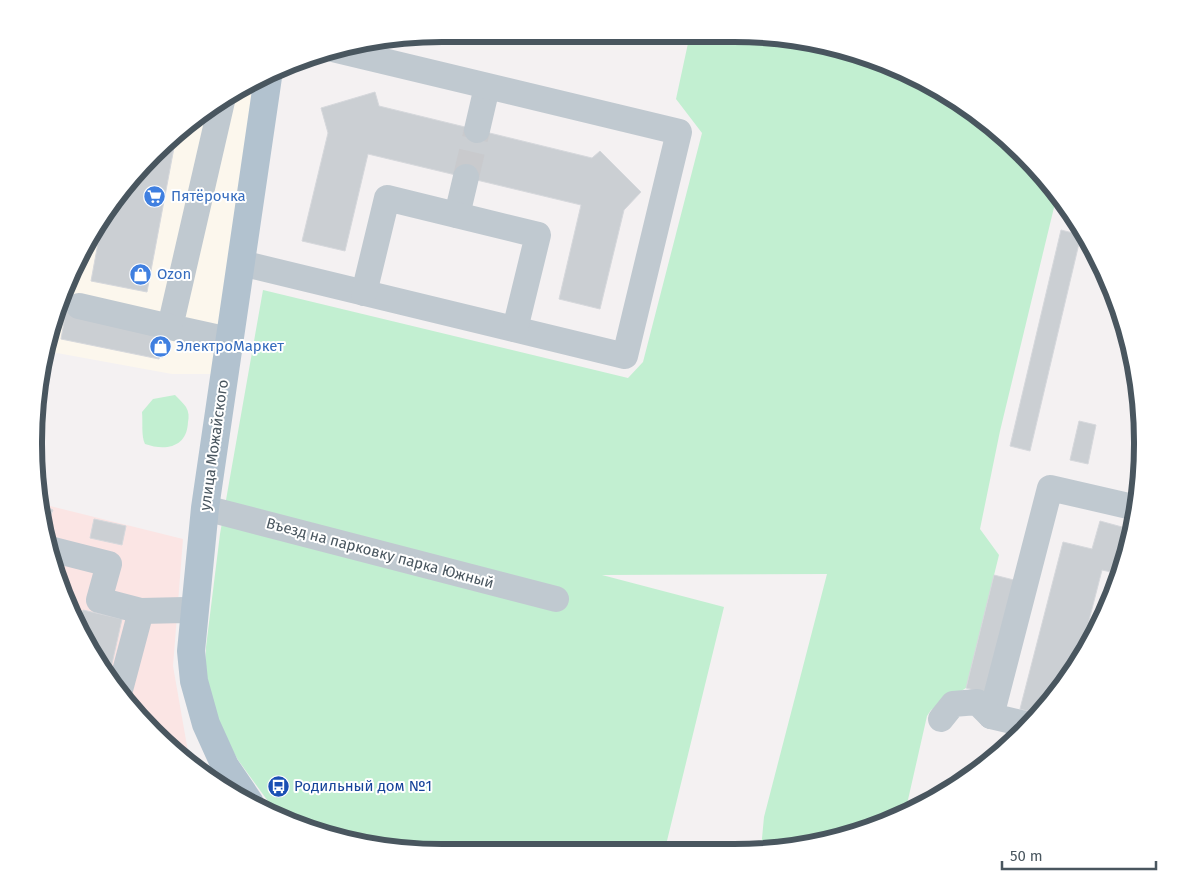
<svg xmlns="http://www.w3.org/2000/svg" width="1177" height="886" font-family="'Fira Sans',sans-serif">
  <style>
    .commercial { fill: #fcf7ed }
    .medical { fill: #fbe5e4 }
    .green { fill: #c2efd1 }
    .building { fill: #cbcfd3; stroke: #d6d8dc }
    .lines { fill: none; stroke-linecap: round; stroke-linejoin: round }
    .minor-tunnel { stroke: #c9cacd; stroke-width: 26; stroke-dasharray: 26 13; stroke-linecap: butt }
    .minor { stroke: #c0c9d0; stroke-width: 26 }
    .major { stroke: #b2c2cf; stroke-width: 28 }
    .labels { text-anchor: middle; dominant-baseline: central; stroke-width: 4; stroke-linejoin: round; paint-order: stroke }
    .shop-label { font-size: 15px; fill: #366cbe; stroke: #fff; text-anchor: start }
    .street-label { font-size: 15px; fill: #49565f; stroke: #fff }
    .transit-label { font-size: 15px; fill: #164399; stroke: #fff; text-anchor: start }
    .rim { fill: none; stroke: #49565f; stroke-width: 6 }
  </style>
  <rect width="100%" height="100%" fill="#f4f1f2"/>
  <path class="commercial" d="M253 82 218 374H172L46 351 76 262 153 154 238 89Z"/>
  <path class="medical" d="M42 504 183 539 173 666 190 763 173 750 103 671 55 574Z"/>
  <g class="green">
    <path d="M690 34 760 35 840 48 962 103 1023 153 1057 195 1000 431 980 529 999 555 966 688 931 710 927 716 905 813 890 821 787 849H761L764 817 827 574 602 575 724 607 665 849H390L311 830 278 815 238 760 226 739 211 701 205 666 206 647 220 534 263 290 628 378 643 362 702 133 676 99Z"/>
    <path d="M175 395C179 399 183 403 186 407 189 412 189 417 188 422 187 448 165 451 145 444 141 436 143 422 142 412L153 399Z"/>
  </g>
  <g class="building">
    <path d="M375 92 379 106 592 158 600 151 641 192 624 210 600 309 559 299 581 205 368 154 345 251 302 241 328 133 321 108Z"/>
    <path d="M176 137 147 292 91 281 101 227 153 154Z"/>
    <path d="M1061 230 1081 235 1030 451 1010 446Z"/>
    <path d="M66 311 165 330 159 359 61 339Z"/>
    <path d="M1079 421 1096 425 1088 464 1070 460Z"/>
    <path d="M42 505 53 510 46 525Z"/>
    <path d="M94 519 126 526 122 545 90 538Z"/>
    <path d="M1100 521 1133 530 1120 574 1102 570 1078 663 1074 670 1039 714 1020 709 1063 542 1092 549Z"/>
    <path d="M994 575 1018 581 990 694 966 688Z"/>
    <path d="M83 610 122 619 109 677 103 671 80 624Z"/>
  </g>
  <g class="lines">
    <path class="minor-tunnel" d="M466 177 477 130"/>
    <g class="minor">
      <path d="M222 101 170 327 229 340"/>
      <path d="M477 130 487 87"/>
      <path d="M457 215 466 177"/>
      <path d="M241 263 625 356 679 132 333 49"/>
      <path d="M364 293 387 198 538 235 515 329"/>
      <path d="M79 306 170 327"/>
      <path d="M205 508 556 599"/>
      <path d="M50 549 109 564 99 600 141 611 120 690"/>
      <path d="M141 611 185 610 194 612"/>
      <path d="M991 716 1050 488 1137 508"/>
      <path d="M991 716 1029 725"/>
      <path d="M941 719 953 704 977 702 991 716"/>
    </g>
    <path class="major" d="M250 803 225 766 206 724 194 681 191 651 205 508 268 77"/>
  </g>
  <defs>
    <symbol id="supermarket-disc" viewBox="-11 -11 22 22"><circle r="9.5" fill="#3f7fe0" stroke="#fff"/><path d="M-6-5.5h2.5l.6 2H6L4.5 2H-2.5L-4.4-4H-6ZM-1.5 3.2a1.3 1.3 0 1 0 .1 0ZM3 3.2a1.3 1.3 0 1 0 .1 0Z" fill="#fff"/></symbol>
    <symbol id="shop-disc" viewBox="-11 -11 22 22"><circle r="9.5" fill="#3f7fe0" stroke="#fff"/><path d="M-5-2.5h2.3a2.7 3.5 0 0 1 5.4 0H5L5.5 6h-11ZM-1.5-2.5h3a1.5 2.3 0 0 0-3 0Z" fill="#fff"/></symbol>
    <symbol id="bus-disc" viewBox="-11 -11 22 22"><circle r="9.5" fill="#1a4fb4" stroke="#fff"/><path d="M-5-6H5V4H4V6H2V4H-2V6H-4V4H-5ZM-3.5-4V0h7V-4ZM-3.5 1.2v1.5H-2V1.2ZM2 1.2v1.5H3.5V1.2Z" fill="#fff"/></symbol>
  </defs>
  <g fill-rule="evenodd">
    <use href="#supermarket-disc" x="142" y="184" width="25" height="25"/>
    <use href="#shop-disc" x="128" y="262" width="25" height="25"/>
    <use href="#shop-disc" x="148" y="334" width="25" height="25"/>
    <use href="#bus-disc" x="266" y="774" width="25" height="25"/>
  </g>
  <g class="labels">
    <g class="shop-label">
      <text x="171" y="196">Пятёрочка</text>
      <text x="157" y="274">Ozon</text>
      <text x="176" y="346">ЭлектроМаркет</text>
    </g>
    <g class="street-label">
      <text transform="translate(214 445) rotate(-82)">улица Можайского</text>
      <text transform="translate(380 553) rotate(15)">Въезд на парковку парка Южный</text>
    </g>
    <g class="transit-label">
      <text x="294" y="786">Родильный дом №1</text>
    </g>
  </g>
  <path d="M0 0H1177V886H0ZM442 42H734A400 400 0 0 1 1134 442V444A400 400 0 0 1 734 844H442A400 400 0 0 1 42 444V442A400 400 0 0 1 442 42Z" fill="#fff" fill-rule="evenodd"/>
  <path class="rim" d="M442 42H734A400 400 0 0 1 1134 442V444A400 400 0 0 1 734 844H442A400 400 0 0 1 42 444V442A400 400 0 0 1 442 42Z"/>
  <path d="M1002 861v8h154v-8" fill="none" stroke="#49565f" stroke-width="2.5"/>
  <text x="1010" y="861" font-size="15" fill="#49565f" stroke="#ffffff" stroke-width="4" paint-order="stroke">50 m</text>
</svg>
